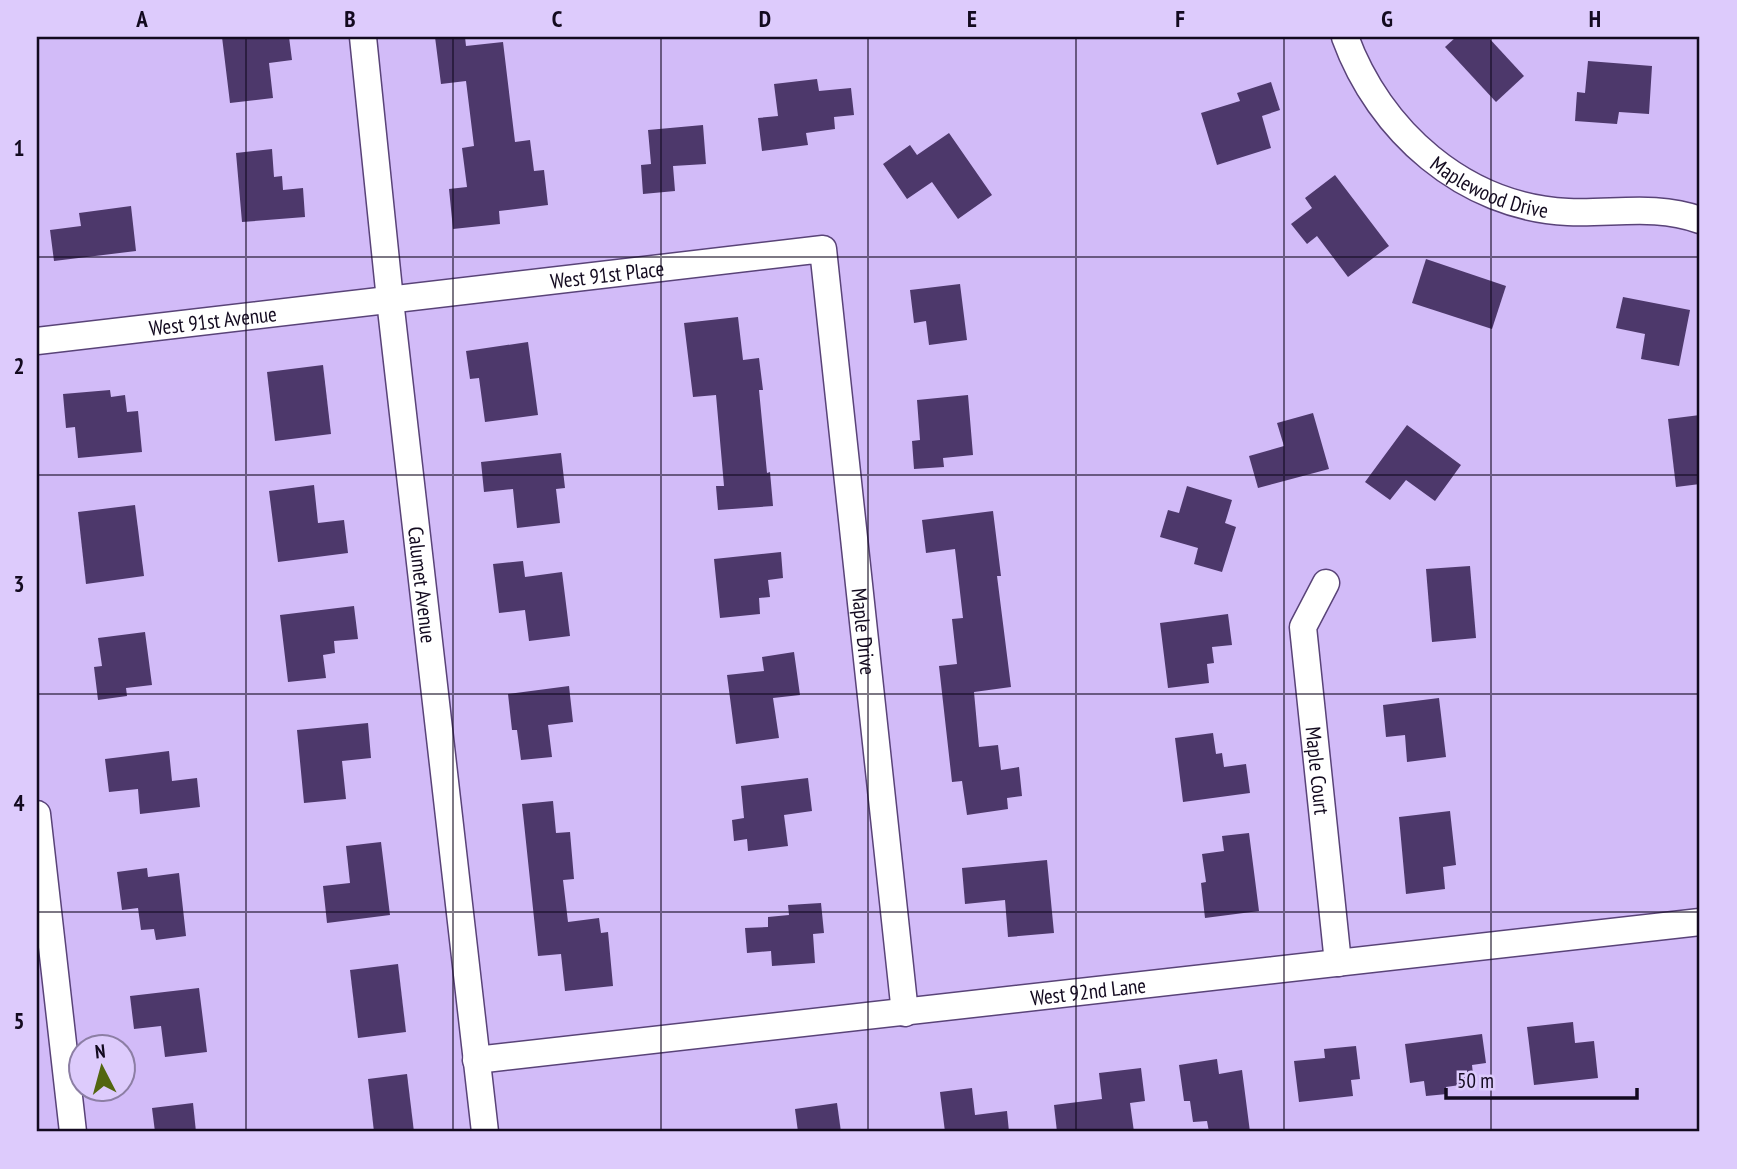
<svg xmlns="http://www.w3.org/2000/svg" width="1737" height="1169" font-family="'PT Sans Narrow',sans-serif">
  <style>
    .building { fill: #4d386b }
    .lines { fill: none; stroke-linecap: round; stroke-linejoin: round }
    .minor-casing { stroke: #594378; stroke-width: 29 }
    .minor { stroke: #fff; stroke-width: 26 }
    .grid { fill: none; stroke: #130a1f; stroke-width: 2; stroke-opacity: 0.55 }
    .labels { text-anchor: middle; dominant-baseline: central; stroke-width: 7; stroke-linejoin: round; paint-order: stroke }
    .street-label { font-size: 21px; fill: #130a1f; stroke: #ddcbfc }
    .neatline { fill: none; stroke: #130a1f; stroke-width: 2.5 }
    .grid-label { font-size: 23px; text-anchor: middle; font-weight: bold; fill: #130a1f }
  </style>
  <rect width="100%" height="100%" fill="#d2bbf8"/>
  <g class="building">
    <path d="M222 37H289L292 60 269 63 273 98 230 103Z"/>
    <path d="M435 37H465L466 46 503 42 515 142 530 140 534 171 544 170 548 205 499 211 500 224 453 229 449 189 467 187 462 148 474 146 466 81 441 84Z"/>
    <path d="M1456 37H1488L1524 76 1496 102 1445 47Z"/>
    <path d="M1588 61 1652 66 1649 114 1619 112 1617 124 1575 121 1577 92 1585 93Z"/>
    <path d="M817 79 819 91 851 88 854 115 834 117 835 129 806 133 808 145 762 151 758 118 778 116 774 84Z"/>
    <path d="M1271 82 1280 110 1262 116 1271 148 1217 165 1201 113 1240 101 1237 93Z"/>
    <path d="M703 125 706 164 673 166 675 191 643 194 641 165 651 164 648 130Z"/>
    <path d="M949 133 992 195 958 219 932 182 907 199 883 164 910 145 917 155Z"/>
    <path d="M272 149 274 177 282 176 283 190 303 188 305 217 242 222 236 153Z"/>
    <path d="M1335 175 1389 246 1348 277 1317 236 1307 244 1291 224 1312 208 1305 198Z"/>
    <path d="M131 206 136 251 54 261 50 230 81 226 79 213Z"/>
    <path d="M1426 259 1506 286 1492 329 1412 303Z"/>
    <path d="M960 284 967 340 929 345 926 321 914 323 910 290Z"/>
    <path d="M1623 297 1690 310 1679 366 1641 359 1645 334 1616 328Z"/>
    <path d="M738 317 743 360 759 358 763 390H759L767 473 770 472 773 506 718 510 716 486H724L716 395 693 397 684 323Z"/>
    <path d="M528 342 538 415 485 422 479 378 470 379 466 351Z"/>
    <path d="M323 365 331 434 275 441 267 372Z"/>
    <path d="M110 390 111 397 125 395 127 412 138 411 142 452 78 458 75 427 66 428 63 394Z"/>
    <path d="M968 395 973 455 943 458 944 467 914 469 912 441 920 440 917 400Z"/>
    <path d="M1313 413 1329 469 1258 488 1249 456 1284 446 1277 423Z"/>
    <path d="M1700 415V484L1676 487 1668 419Z"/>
    <path d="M1407 425 1461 465 1435 501 1406 480 1390 500 1365 482Z"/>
    <path d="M561 453 565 488 556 489 560 523 517 528 513 489 484 492 481 462Z"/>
    <path d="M314 485 318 523 344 520 348 553 278 562 269 491Z"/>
    <path d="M1187 486 1232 500 1225 523 1236 527 1222 572 1194 564 1198 548 1160 537 1168 510 1179 513Z"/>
    <path d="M135 505 144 576 86 584 78 512Z"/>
    <path d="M993 511 1001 576H997L1011 687 974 692 979 747 998 745 1001 770 1019 767 1022 796 1007 798 1008 809 967 815 962 781 952 782 939 666 957 664 952 619 963 618 955 549 926 553 922 520Z"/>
    <path d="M781 552 783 578 768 580 770 597 759 598 760 614 720 618 714 559Z"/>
    <path d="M523 561 525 577 562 572 570 636 529 641 525 610 499 613 493 564Z"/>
    <path d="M1470 566 1476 638 1432 642 1426 569Z"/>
    <path d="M354 606 358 639 334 641 335 653 323 655 326 678 288 682 280 615Z"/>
    <path d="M1228 614 1232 645 1212 647 1214 663 1207 664 1209 683 1168 688 1160 623Z"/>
    <path d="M145 632 152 685 126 688 127 696 98 700 94 667 102 666 98 638Z"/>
    <path d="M794 652 800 695 773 698 779 738 736 744 727 675 764 671 762 657Z"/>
    <path d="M569 686 573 722 548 725 552 757 521 760 517 730H512L508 694Z"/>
    <path d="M1439 698 1446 757 1407 762 1405 735 1386 737 1383 705Z"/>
    <path d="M368 723 371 758 342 761 346 799 304 803 297 730Z"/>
    <path d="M1213 733 1216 754 1222 753 1224 767 1246 764 1250 793 1183 802 1175 738Z"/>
    <path d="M169 751 172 781 197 778 200 807 140 814 138 789 109 792 105 759Z"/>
    <path d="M808 778 812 811 784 815 788 846 748 851 747 839 734 841 732 820 744 818 741 786Z"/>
    <path d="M553 801 556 833 570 832 574 879 563 880 568 922 599 918 601 933 608 932 613 986 565 991 561 954 538 956 522 804Z"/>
    <path d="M1450 811 1456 865 1443 867 1445 889 1406 894 1399 817Z"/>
    <path d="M1249 833 1259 911 1205 918 1201 883 1206 882 1202 854 1224 851 1222 836Z"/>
    <path d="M381 842 390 915 327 923 323 886 350 883 346 846Z"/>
    <path d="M1047 860 1054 933 1008 937 1005 900 965 904 962 868Z"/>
    <path d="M147 868 148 877 179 873 186 936 156 940 154 929 141 930 138 908 122 910 117 872Z"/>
    <path d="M821 903 824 933 813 934 815 963 772 966 771 951 747 953 745 928 768 927V917L789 915 788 905Z"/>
    <path d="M398 964 406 1032 358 1038 350 970Z"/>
    <path d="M199 988 207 1052 165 1057 161 1026 134 1029 130 996Z"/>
    <path d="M1573 1022 1575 1043 1594 1041 1598 1078 1534 1085 1527 1027Z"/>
    <path d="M1482 1034 1486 1063 1472 1065 1474 1083 1446 1087 1447 1094 1426 1096 1424 1081 1410 1083 1405 1044Z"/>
    <path d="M1356 1046 1360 1079 1351 1080 1353 1096 1299 1102 1294 1061 1325 1058 1324 1049Z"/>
    <path d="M1217 1059 1219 1074 1242 1070 1250 1132H1209L1207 1121 1193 1122 1190 1101H1184L1179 1065Z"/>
    <path d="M1141 1068 1145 1101 1130 1103 1134 1132H1057L1054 1105 1102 1099 1099 1073Z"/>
    <path d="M407 1074 414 1132H374L368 1079Z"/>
    <path d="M972 1088 975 1115 1007 1111 1009 1132H945L940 1092Z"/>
    <path d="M193 1103 196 1132H155L152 1108Z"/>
    <path d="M837 1103 841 1132H798L795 1109Z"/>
  </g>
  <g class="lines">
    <defs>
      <g id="minor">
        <path id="s1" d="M363 37 390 300 485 1132"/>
        <path id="s2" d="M1345 37C1379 131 1464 207 1568 212 1613 214 1656 204 1700 220"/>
        <path id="s3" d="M37 341 823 249 905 1013"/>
        <path id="s4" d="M1326 583 1303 627 1338 963"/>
        <path d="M37 814 73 1132"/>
        <path id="s5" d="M476 1060 1700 922"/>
      </g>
    </defs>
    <use href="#minor" class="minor-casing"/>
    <use href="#minor" class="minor"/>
  </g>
  <path class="grid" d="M246 37V1132M453 37V1132M661 37V1132M868 37V1132M1076 37V1132M1284 37V1132M1491 37V1132M37 257H1700M37 475H1700M37 694H1700M37 912H1700"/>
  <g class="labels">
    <g class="street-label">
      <text stroke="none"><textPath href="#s2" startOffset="217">Maplewood Drive</textPath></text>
      <text stroke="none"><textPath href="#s3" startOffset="574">West 91st Place</textPath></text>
      <text stroke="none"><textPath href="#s3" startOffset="177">West 91st Avenue</textPath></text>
      <text stroke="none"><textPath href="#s1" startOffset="551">Calumet Avenue</textPath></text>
      <text stroke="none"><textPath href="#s3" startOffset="1176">Maple Drive</textPath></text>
      <text stroke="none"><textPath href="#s4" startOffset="194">Maple Court</textPath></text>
      <text stroke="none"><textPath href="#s5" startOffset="616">West 92nd Lane</textPath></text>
    </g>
  </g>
  <rect width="1737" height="1169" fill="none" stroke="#ddcbfc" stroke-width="77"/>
  <g transform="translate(102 1068) rotate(354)"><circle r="33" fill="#ddcbfc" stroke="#8c7ea4" stroke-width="2"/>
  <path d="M0-5L12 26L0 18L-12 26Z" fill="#536610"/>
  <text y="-10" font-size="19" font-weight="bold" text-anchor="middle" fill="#130a1f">N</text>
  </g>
  <path d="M1446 1088v10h191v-10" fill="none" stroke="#130a1f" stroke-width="3.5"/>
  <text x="1457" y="1088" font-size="21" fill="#130a1f" stroke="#ddcbfc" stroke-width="5" paint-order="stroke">50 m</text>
  <rect x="38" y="38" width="1660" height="1092" class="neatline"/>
  <g class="grid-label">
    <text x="142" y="27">A</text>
    <text x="350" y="27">B</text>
    <text x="557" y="27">C</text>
    <text x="765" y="27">D</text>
    <text x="972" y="27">E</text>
    <text x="1180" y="27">F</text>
    <text x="1387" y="27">G</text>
    <text x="1595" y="27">H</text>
    <text x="19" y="156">1</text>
    <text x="19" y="374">2</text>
    <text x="19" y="592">3</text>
    <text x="19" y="811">4</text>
    <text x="19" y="1029">5</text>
  </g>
</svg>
